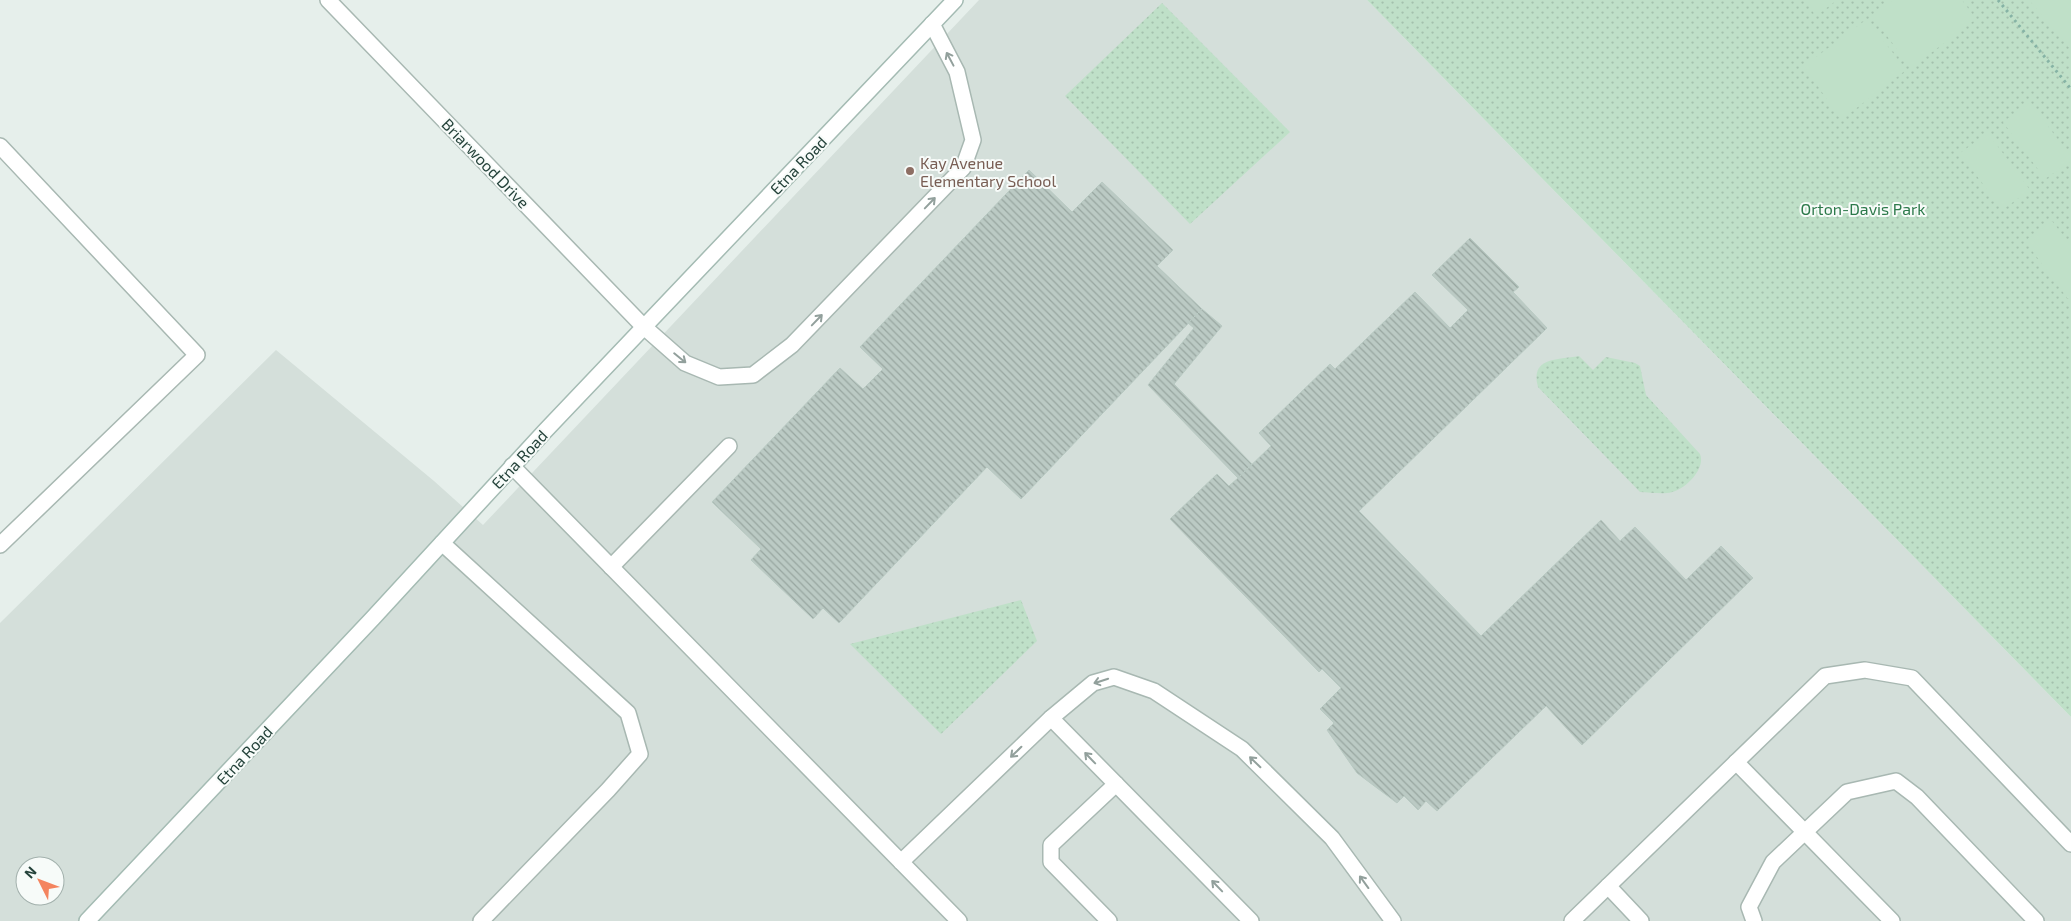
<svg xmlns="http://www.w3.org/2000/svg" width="2071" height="921" font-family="'Exo 2',sans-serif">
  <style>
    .built { fill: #d4dfda; fill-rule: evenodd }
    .park { fill: url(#park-dots) }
    .pitch { fill: #bfe0c8 }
    .building { fill: url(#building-back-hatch); stroke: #b8c9c2 }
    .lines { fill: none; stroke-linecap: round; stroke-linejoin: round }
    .lane-casing { stroke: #a8b8b2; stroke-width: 18 }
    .street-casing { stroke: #a8b8b2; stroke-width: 18 }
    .secondary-casing { stroke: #a4bbb3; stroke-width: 18 }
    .path { stroke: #86b3a5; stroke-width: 3; stroke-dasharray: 2.5 4; stroke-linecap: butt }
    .lane { stroke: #fff; stroke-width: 15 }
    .street { stroke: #fff; stroke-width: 15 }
    .secondary { stroke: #fff; stroke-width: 15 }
    .oneway { stroke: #92a09c }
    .education-dot { fill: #8d6e63; stroke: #f7fbf9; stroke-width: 2 }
    .labels { text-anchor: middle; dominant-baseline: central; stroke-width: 4; stroke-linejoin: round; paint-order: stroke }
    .education-label { font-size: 16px; fill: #785e54; stroke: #f7fbf9; text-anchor: start }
    .street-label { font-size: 16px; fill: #24423a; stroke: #f7fbf9 }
    .park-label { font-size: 16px; fill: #2d7a4b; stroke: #f7fbf9 }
  </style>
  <defs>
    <pattern id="park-dots" width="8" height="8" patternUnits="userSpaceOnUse" patternTransform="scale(1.25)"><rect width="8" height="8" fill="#bfe0c8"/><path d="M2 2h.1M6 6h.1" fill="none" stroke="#a4c1ad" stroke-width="1.8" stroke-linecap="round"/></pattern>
    <pattern id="building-back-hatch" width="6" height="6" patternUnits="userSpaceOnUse" patternTransform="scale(1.25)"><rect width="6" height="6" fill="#bbcac4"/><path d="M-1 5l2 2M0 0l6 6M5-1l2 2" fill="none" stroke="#98a6a0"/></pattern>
  </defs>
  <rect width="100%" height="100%" fill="#e6efeb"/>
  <path class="built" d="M979 0H1367L2071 717V921H0V623L276 350 434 481 483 525ZM25 866H55V896H25Z"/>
  <g class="park">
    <path d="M1367 0H2071V717Z"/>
    <path d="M1162 3 1290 132 1190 224 1065 96Z"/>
    <path d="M1579 356 1593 370 1606 357 1635 363 1640 366 1646 395 1700 454C1706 468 1686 489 1672 492 1663 495 1649 492 1640 492L1538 387C1530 357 1557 360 1579 356Z"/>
    <path d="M1021 600 1037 641 941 734 850 644Z"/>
  </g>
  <g class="pitch">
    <path d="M1804 0H1837L1816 16Z"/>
    <path d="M1893 0H1962L1976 19 1911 68 1872 16Z"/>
    <path d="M2029 0H2071V50Z"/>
    <path d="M1867 19 1906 70 1841 120 1804 66Z"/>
    <path d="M2030 102 2071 157V161L2045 179 2003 122Z"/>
    <path d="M1988 133 2030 190 2002 210 1960 153Z"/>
    <path d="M2052 221 2071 246V296L2068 299 2025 241Z"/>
  </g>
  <g class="building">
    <path d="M1029 170 1072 212 1102 182 1173 250 1157 266 1202 309 1021 499 987 467 839 623 823 608 813 619 751 560 761 549 712 502 840 368 863 389 883 369 860 347Z"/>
    <path d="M1470 238 1519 287 1513 292 1547 328 1359 511 1481 636 1601 520 1620 541 1635 527 1686 580 1721 546 1753 578 1582 745 1546 706 1437 811 1426 801 1418 810 1404 796 1397 803 1357 773 1327 730 1334 723 1320 709 1341 688 1322 669 1319 672 1170 519 1217 474 1229 486 1238 478 1271 446 1259 433 1330 364 1335 369 1415 292 1450 328 1468 310 1432 275Z"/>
    <path d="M1202 309 1222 326 1174 384 1252 464 1238 478 1148 385 1194 328 1188 323Z"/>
  </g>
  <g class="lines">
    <defs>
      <g id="lane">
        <path d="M0 146 197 355 0 545"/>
        <path d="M643 326 685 363 719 377 753 375 792 345 963 168 973 140 957 72 932 24"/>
        <path d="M512 466 959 921"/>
        <path d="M442 543 628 713 640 754 608 790 481 921"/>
        <path d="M611 567 729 446"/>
        <path d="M1051 718 1251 921"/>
        <path d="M1736 762 1892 921"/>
        <path d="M901 862 1051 718 1093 683 1114 677 1154 691 1242 749 1332 838 1393 921"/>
        <path d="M1608 886 1641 921"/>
        <path d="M1109 921 1051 862V845L1116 784"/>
        <path d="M1572 921 1825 676 1865 670 1912 678 2071 844"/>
        <path d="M1754 921 1749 907 1773 862 1847 792 1896 781 1917 797 2036 921"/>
      </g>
      <path id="street" d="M328 0 643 326"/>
      <path id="secondary" d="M87 921 373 618 545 431 955 0"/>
    </defs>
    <use href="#lane" class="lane-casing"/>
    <use href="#street" class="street-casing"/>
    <use href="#secondary" class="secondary-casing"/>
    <path class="path" d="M1998 0 2071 89"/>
    <use href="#lane" class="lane"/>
    <use href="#street" class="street"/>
    <use href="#secondary" class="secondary"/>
  </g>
  <defs><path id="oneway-shaft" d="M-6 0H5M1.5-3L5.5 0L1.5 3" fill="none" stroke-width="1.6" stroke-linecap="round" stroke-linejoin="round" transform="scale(1.25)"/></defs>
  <g class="oneway">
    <use href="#oneway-shaft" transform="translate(950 59) rotate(-118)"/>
    <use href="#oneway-shaft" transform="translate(930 203) rotate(-46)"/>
    <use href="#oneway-shaft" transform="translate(817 320) rotate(-46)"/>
    <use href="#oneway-shaft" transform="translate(680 358) rotate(39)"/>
    <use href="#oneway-shaft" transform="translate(1101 681) rotate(162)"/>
    <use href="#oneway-shaft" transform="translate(1016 752) rotate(136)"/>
    <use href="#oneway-shaft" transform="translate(1090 758) rotate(-134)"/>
    <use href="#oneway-shaft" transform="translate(1255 762) rotate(-136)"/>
    <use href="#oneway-shaft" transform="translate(1364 882) rotate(-126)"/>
    <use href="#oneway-shaft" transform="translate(1217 886) rotate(-134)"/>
  </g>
  <circle class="education-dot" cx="910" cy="171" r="5"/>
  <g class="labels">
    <g class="education-label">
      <text x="920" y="162">Kay Avenue<tspan x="920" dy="18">Elementary School</tspan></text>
    </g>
    <g class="street-label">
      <text transform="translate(486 163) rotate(46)">Briarwood Drive</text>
      <text transform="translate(798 165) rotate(-46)">Etna Road</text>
      <text transform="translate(519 459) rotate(-47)">Etna Road</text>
      <text transform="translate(244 755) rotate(-47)">Etna Road</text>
    </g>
    <g class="park-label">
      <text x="1863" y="208">Orton-Davis Park</text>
    </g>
  </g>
  <g transform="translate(40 881) rotate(312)"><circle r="24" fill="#f7fbf9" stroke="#a3b1ad"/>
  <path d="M0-4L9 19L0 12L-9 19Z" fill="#f4845f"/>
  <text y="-8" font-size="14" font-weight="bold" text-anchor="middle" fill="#24423a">N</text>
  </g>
</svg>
